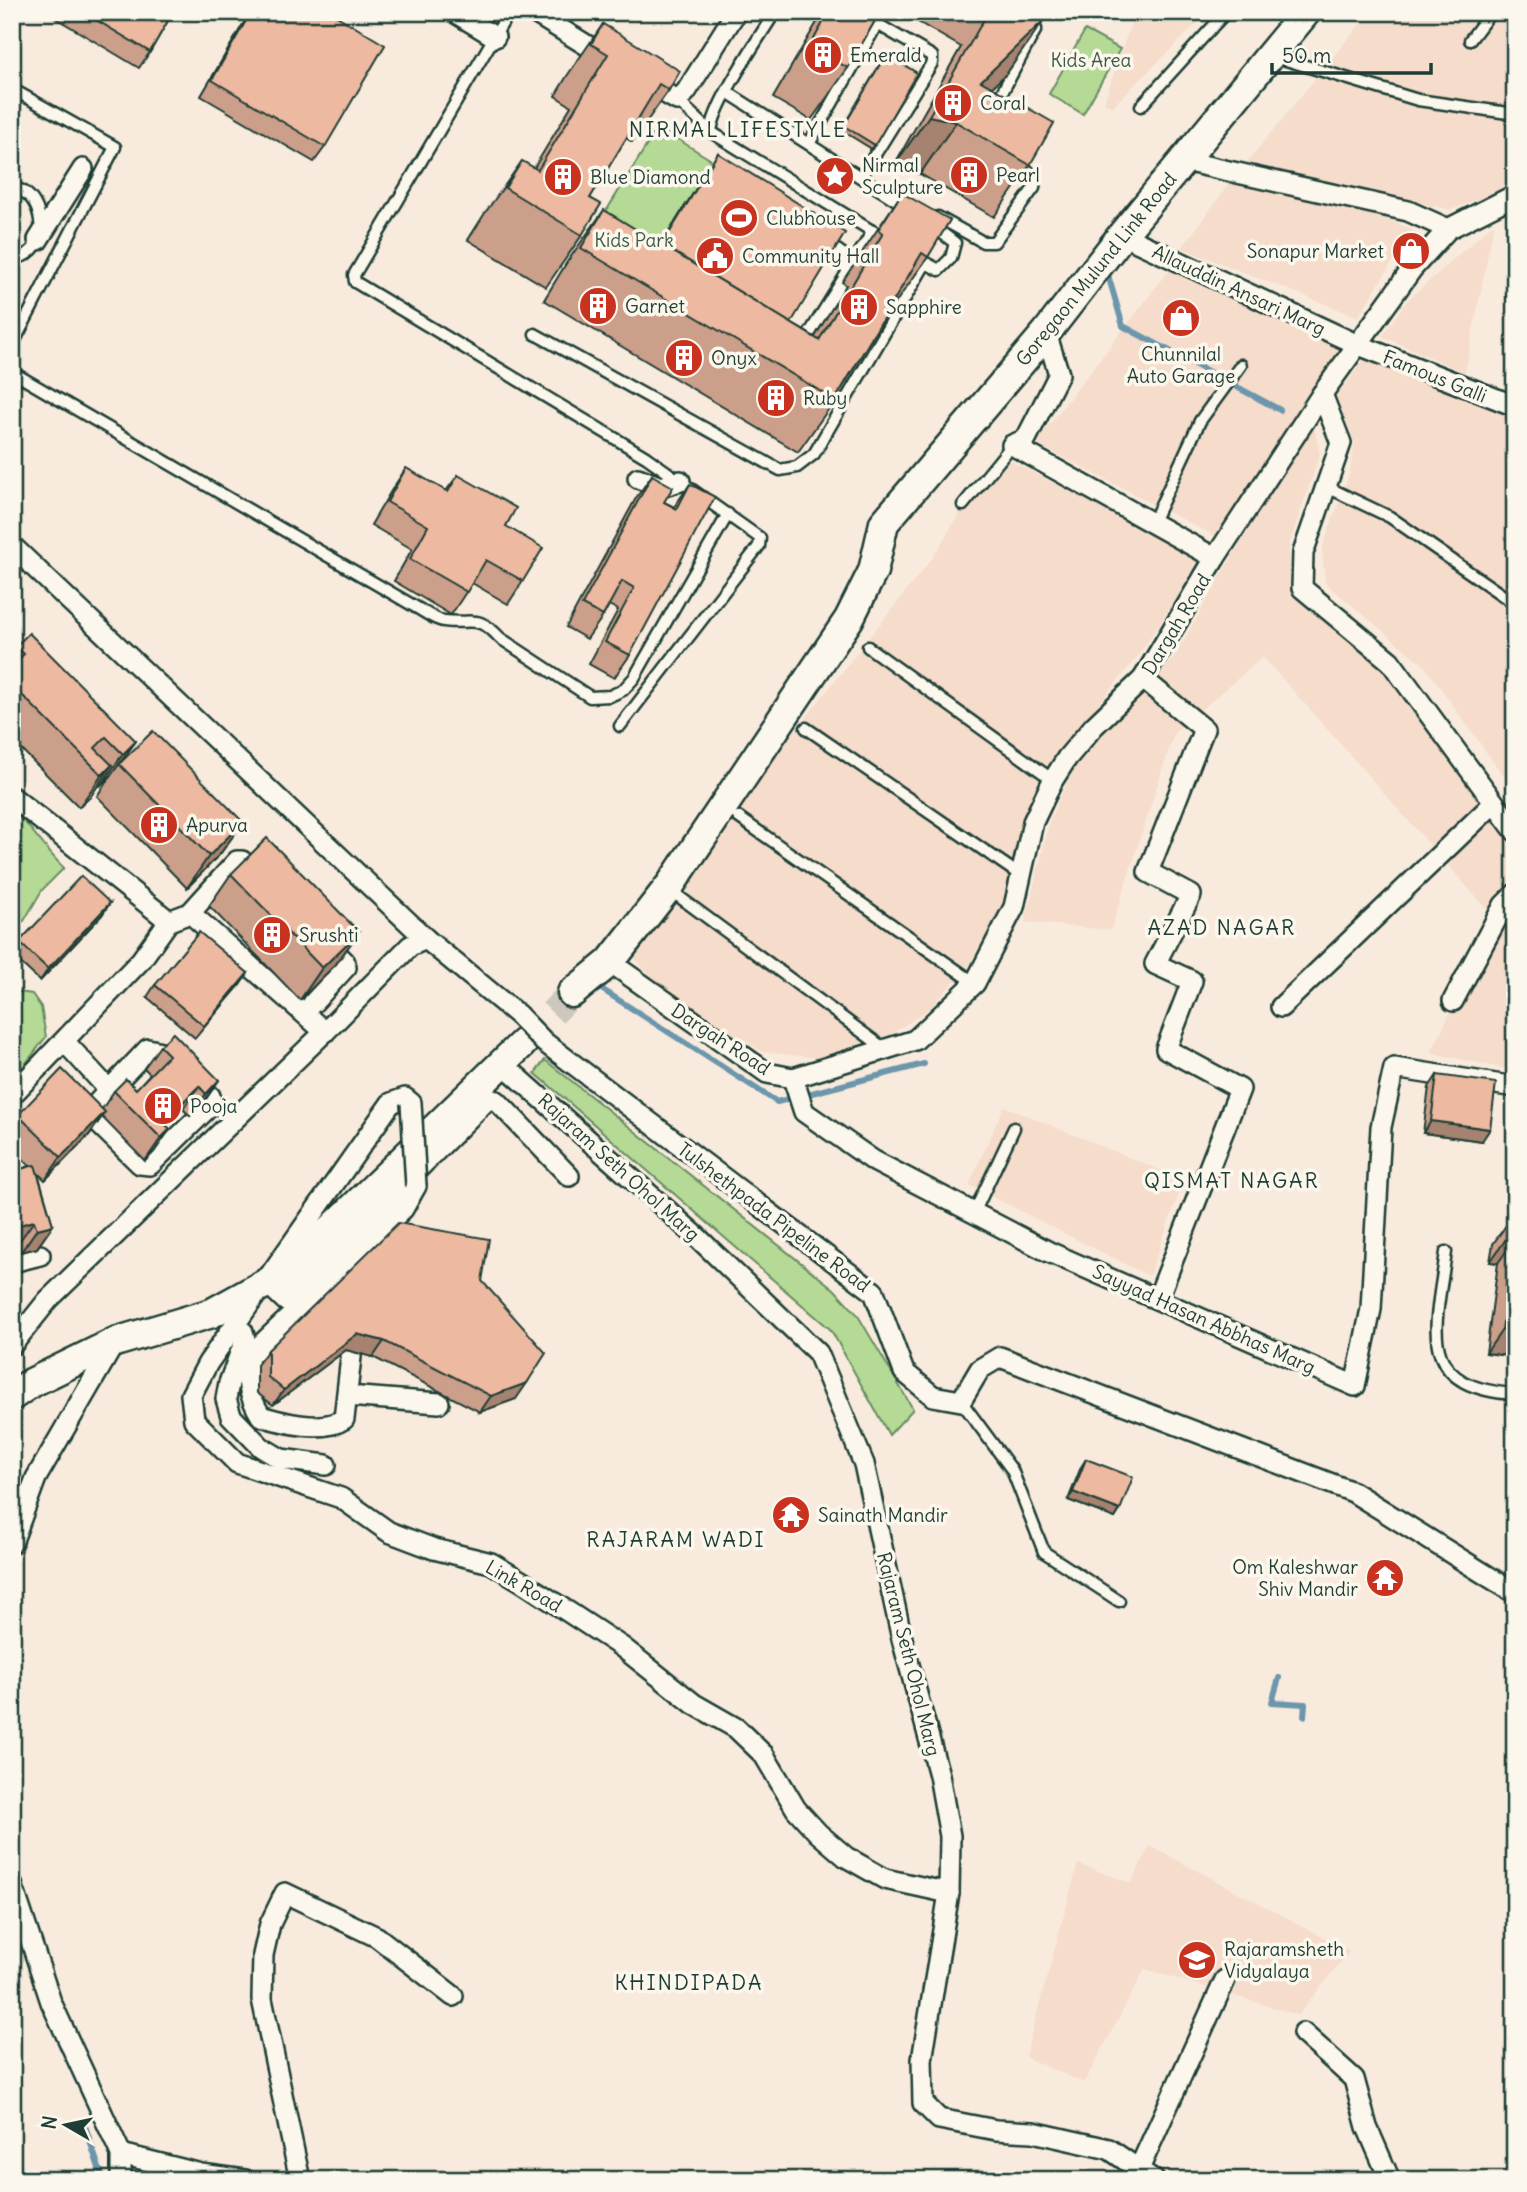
<svg xmlns="http://www.w3.org/2000/svg" width="1527" height="2192" font-family="Delius,sans-serif">
  <style>
    .built { fill: #f5dccb }
    .green { fill: #b4da95; stroke: #6a8c64; stroke-width: 2 }
    .lines { fill: none; stroke-linecap: round; stroke-linejoin: round }
    .stream { stroke: #6c96ac; stroke-width: 6 }
    .secondary-tunnel { stroke: #cdc8bb; stroke-width: 28; stroke-dasharray: 28 14; stroke-linecap: butt }
    .lane-casing { stroke: #1f3d34; stroke-width: 15 }
    .street-casing { stroke: #1f3d34; stroke-width: 24 }
    .secondary-casing { stroke: #1f3d34; stroke-width: 33 }
    .lane { stroke: #fbf7ec; stroke-width: 10 }
    .street { stroke: #fbf7ec; stroke-width: 19 }
    .secondary { stroke: #fbf7ec; stroke-width: 28 }
    .street-bridge-casing { stroke: #1f3d34; stroke-width: 24; stroke-linecap: butt }
    .street-bridge { stroke: #fbf7ec; stroke-width: 19 }
    .wall { fill: #cc9f8a; stroke: #1f3d34; stroke-width: 2 }
    .shaded-wall { fill: #a68270; stroke: #1f3d34; stroke-width: 2 }
    .building { fill: #edb9a0; stroke: #1f3d34; stroke-width: 2 }
    .labels { text-anchor: middle; dominant-baseline: central; stroke-width: 7; stroke-linejoin: round; paint-order: stroke }
    .poi-label { font-size: 19px; fill: #1f3d34; stroke: #fbf7ec; text-anchor: start }
    .park-label { font-size: 19px; fill: #3d5c47; stroke: #fbf7ec }
    .street-label { font-size: 19px; fill: #1f3d34; stroke: #fbf7ec }
    .neighbourhood-label { font-size: 21px; letter-spacing: 2px; fill: #1f3d34; stroke: #fbf7ec }
  </style>
  <rect width="100%" height="100%" fill="#f8ebdd"/>
  <filter id="ink" filterUnits="userSpaceOnUse"><feTurbulence type="fractalNoise" baseFrequency=".0143" numOctaves="2"/><feDisplacementMap in="SourceGraphic" scale="14" xChannelSelector="R" yChannelSelector="G"/><feConvolveMatrix kernelMatrix="1 2 1 2 8 2 1 2 1" color-interpolation-filters="sRGB"/></filter>
  <g filter="url(#ink)">
    <g class="built">
      <path d="M1135 12H1209L1112 107 1104 102Z"/>
      <path d="M1370 12H1515V185L1451 210 1247 162Z"/>
      <path d="M1229 184 1351 205 1413 230 1358 317 1182 248Z"/>
      <path d="M1494 223 1465 373 1382 336 1407 301Z"/>
      <path d="M1171 268 1245 300 1343 346 1217 537 1035 443Z"/>
      <path d="M1368 354 1515 415V792L1424 665 1325 583 1322 549 1349 474 1355 443 1336 397Z"/>
      <path d="M1314 427 1320 454 1289 545 1291 595 1387 672 1515 851V1071L1431 1053 1495 918 1263 657 1174 733 1111 930 1025 922 1051 817 1075 766 1173 659 1256 515Z"/>
      <path d="M995 453 1202 559 1138 656 1051 762 1025 824 1002 907 971 963 929 1009 893 1033 819 1058 763 1052 656 983 625 946 934 556Z"/>
      <path d="M1004 1106 1184 1180 1149 1276 969 1185Z"/>
      <path d="M1150 1846 1350 1951 1298 2015 1145 1969 1084 2083 1025 2057 1078 1864 1131 1883Z"/>
    </g>
    <g class="green">
      <path d="M1085 30 1120 49 1083 114 1049 94Z"/>
      <path d="M658 127 713 161 705 174 774 261 685 206 644 273 589 239Z"/>
      <path d="M12 809C32 827 45 850 64 868L42 890 24 921 12 924Z"/>
      <path d="M12 991 32 994 41 1007 46 1037 12 1081Z"/>
      <path d="M545 1060 834 1289 857 1314 913 1409 889 1435 831 1330 535 1073Z"/>
    </g>
    <g class="lines">
      <g class="stream">
        <path d="M1108 275 1123 326 1280 410"/>
        <path d="M603 990 777 1102 924 1064"/>
        <path d="M1279 1678 1272 1702 1305 1704 1304 1716"/>
        <path d="M84 2123 103 2180"/>
      </g>
      <path class="secondary-tunnel" d="M523 1043 572 993"/>
      <defs>
        <g id="lane">
          <path d="M509 12 354 275 355 282 646 457 760 538 759 546 620 726"/>
          <path d="M1470 40 1491 12"/>
          <path d="M1273 56 1418 100 1515 114"/>
          <path d="M12 89 115 147 12 346"/>
          <path d="M727 92 907 207"/>
          <path d="M677 100 711 132 885 239"/>
          <path d="M997 102 1036 29 1032 22 1016 12"/>
          <path d="M1141 106 1226 12"/>
          <path d="M711 132C713 105 759 38 775 12"/>
          <path d="M809 144 875 28 879 25 932 56V63L861 177"/>
          <path d="M12 188C39 190 49 232 32 250 26 256 20 258 12 260"/>
          <path d="M938 217 983 242H994L1034 188C1036 175 1027 170 1018 162"/>
          <path d="M913 256 939 270 951 258 955 243 933 226"/>
          <path d="M535 334 780 470 797 467 814 454 925 264"/>
          <path d="M803 344 873 231"/>
          <path d="M12 372 419 609C426 613 435 620 444 621 472 625 477 613 500 638L590 697 610 696 623 690 634 678 728 514"/>
          <path d="M1327 487 1390 517 1515 604"/>
          <path d="M963 505 1012 445"/>
          <path d="M1153 522 1200 421 1241 365"/>
          <path d="M868 647 1053 780"/>
          <path d="M806 728 1020 875"/>
          <path d="M738 817 975 983"/>
          <path d="M678 896 885 1049"/>
          <path d="M974 1213 1014 1128"/>
          <path d="M1446 1252C1436 1327 1413 1387 1515 1394"/>
          <path d="M961 1401 1012 1470 1044 1552 1119 1601"/>
        </g>
        <g id="street">
          <path d="M454 12 495 37"/>
          <path d="M533 12 609 59"/>
          <path d="M644 81 677 100 686 92 736 12"/>
          <path d="M1184 161 1408 211 1448 229"/>
          <path d="M1122 235 1356 344 1515 406"/>
          <path d="M38 240 83 169"/>
          <path d="M835 254 850 265"/>
          <path d="M1046 333 1059 374 1026 439 1012 445 1215 558"/>
          <path d="M1322 394 1341 443 1303 553 1302 588 1390 661 1515 831"/>
          <path d="M638 478 661 487 680 481"/>
          <path d="M12 546 426 939 518 1015"/>
          <path d="M1143 679 1204 729 1148 872 1191 895 1155 964 1192 981 1166 1049 1240 1089 1158 1298"/>
          <path d="M12 797 169 921"/>
          <path d="M190 913 237 861H242L262 880"/>
          <path d="M610 962 767 1073 793 1078 915 1040 975 983 1014 907 1033 822 1053 780 1067 758 1094 726 1143 679 1215 558 1322 394 1412 269 1448 229 1515 195"/>
          <path d="M1453 1001 1504 905 1515 894"/>
          <path d="M313 1003 346 967 345 962 323 940"/>
          <path d="M1281 1007 1494 803"/>
          <path d="M64 1041 109 1090 90 1111 93 1118 140 1164 150 1165 212 1104 210 1096 161 1052 148 1049 109 1090"/>
          <path d="M544 1042 874 1292 904 1372 933 1396 961 1401 980 1369 1000 1357 1353 1492 1515 1593"/>
          <path d="M503 1064 695 1235 818 1353 864 1464 902 1639 939 1775 950 1836 949 1893 922 2060 923 2103 939 2119 996 2130 1033 2132 1109 2149 1154 2180"/>
          <path d="M793 1078 804 1112 874 1161 1049 1252 1355 1386 1371 1309 1381 1127 1394 1068 1515 1087"/>
          <path d="M12 1095 141 960 169 921 190 913 325 1032"/>
          <path d="M411 1103 405 1098 391 1103 208 1363 191 1395 194 1420 237 1463 341 1498 389 1532 434 1549 491 1563 521 1581 622 1647 694 1704 736 1728 764 1755 796 1809 818 1833 846 1857 885 1879 949 1893"/>
          <path d="M12 1262 40 1255"/>
          <path d="M266 1282 286 1301 488 1099 497 1101 569 1176"/>
          <path d="M234 1328 243 1332 245 1340 229 1383 226 1399 231 1416 261 1447 281 1459 326 1465"/>
          <path d="M12 1345 48 1300 335 1022 410 946 426 939"/>
          <path d="M351 1357 344 1419C323 1433 284 1423 261 1416 248 1395 246 1380 249 1356L403 1209 416 1186"/>
          <path d="M347 1396 439 1403"/>
          <path d="M12 1543 36 1478 115 1342"/>
          <path d="M12 1884 51 2002 121 2154V2180"/>
          <path d="M1303 2033 1354 2079 1367 2127 1390 2180"/>
          <path d="M121 2154 201 2174 245 2180"/>
          <path d="M1139 2169 1225 1980"/>
          <path d="M300 2180 262 1999 263 1955 270 1924 285 1893 377 1937 453 1996"/>
        </g>
        <g id="secondary">
          <path d="M572 993 610 962 671 884 849 619 873 571 884 523 1046 333 1122 235 1306 12"/>
          <path d="M12 1396 31 1383 115 1342 212 1313 288 1271 523 1043"/>
        </g>
      </defs>
      <use href="#lane" class="lane-casing"/>
      <use href="#street" class="street-casing"/>
      <use href="#secondary" class="secondary-casing"/>
      <use href="#lane" class="lane"/>
      <use href="#street" class="street"/>
      <use href="#secondary" class="secondary"/>
      <defs>
        <g id="street-bridge">
          <path d="M518 1015 544 1042"/>
          <path d="M411 1103 416 1186"/>
        </g>
      </defs>
      <use href="#street-bridge" class="street-bridge-casing"/>
      <use href="#street-bridge" class="street-bridge"/>
    </g>
    <g class="wall">
      <path d="M57 12H173L150 52 139 68 54 17Z"/>
      <path d="M250 12H330L325 147 314 162 201 96Z"/>
      <path d="M823 12H880L848 68 811 120 773 98Z"/>
      <path d="M901 12H1048L1007 73 992 87 1030 165 994 217 920 174 893 167 961 47Z"/>
      <path d="M603 24 669 90 632 142 626 138 590 198 582 235 546 287 468 240 485 213 522 161 534 168 571 106 555 96 567 76Z"/>
      <path d="M886 54 917 73 872 149 841 130Z"/>
      <path d="M718 153 791 323 815 337 846 285 842 282 902 193 928 257 891 309 890 308 835 400 798 452 544 300 567 262 604 210 661 245Z"/>
      <path d="M406 468 446 491 458 475 506 526 523 581 508 604 472 583 451 615 394 581 412 549 371 525 391 491Z"/>
      <path d="M652 475 664 502 674 507 690 484 630 655 614 678 589 664 618 610 609 605 603 616 587 639 566 627 636 498Z"/>
      <path d="M16 646 136 741 120 763 243 822 220 854 187 888 97 796 112 774 100 786 98 785 90 797 79 807 12 740V651Z"/>
      <path d="M231 874 359 932 336 964 300 1000 209 906Z"/>
      <path d="M110 903 102 915 40 981 12 955V952L19 942Z"/>
      <path d="M248 973 240 985 195 1038 147 997 155 985Z"/>
      <path d="M160 1046 219 1080 203 1103 190 1116 183 1109 166 1125 170 1129 154 1152 145 1161 102 1117 89 1135 45 1180 38 1173 53 1225 37 1248 21 1252 18 1243 12 1245V1176L17 1170 30 1166 12 1148V1122L18 1115 102 1109 114 1091 136 1089 150 1074 144 1068Z"/>
      <path d="M1437 1075 1482 1141 1423 1133 1429 1087Z"/>
      <path d="M1509 1221 1515 1222V1357L1486 1353 1498 1263 1490 1262 1493 1244Z"/>
      <path d="M482 1281 516 1399 480 1412 373 1357 346 1350 273 1405 257 1393V1365L268 1350Z"/>
      <path d="M1086 1459 1120 1510 1115 1518 1068 1500 1081 1467Z"/>
    </g>
    <g class="shaded-wall">
      <path d="M1043 21 1007 73 956 122 920 174 893 167 929 116 981 81Z"/>
      <path d="M136 741 112 774 100 786 123 754Z"/>
      <path d="M112 765 90 797 79 807 102 775Z"/>
      <path d="M243 822 220 854 187 888 209 856Z"/>
      <path d="M110 903 102 915 40 981 48 969Z"/>
      <path d="M359 932 336 964 300 1000 322 968Z"/>
      <path d="M248 973 240 985 195 1038 204 1026Z"/>
      <path d="M219 1080 203 1103 190 1116 206 1094Z"/>
      <path d="M199 1086 183 1109 157 1135 163 1122Z"/>
      <path d="M105 1112 89 1135 45 1180 61 1157Z"/>
      <path d="M1431 1121 1490 1129 1482 1141 1423 1133Z"/>
      <path d="M170 1129 154 1152 145 1161 161 1138Z"/>
      <path d="M34 1221 18 1243 12 1245V1227Z"/>
      <path d="M53 1225 37 1248 21 1252 37 1229Z"/>
      <path d="M1506 1239 1514 1240 1498 1263 1490 1262Z"/>
      <path d="M1502 1330 1515 1332V1357L1486 1353Z"/>
      <path d="M357 1334 384 1341 373 1357 346 1350 273 1405 284 1390Z"/>
      <path d="M527 1383 516 1399 480 1412 491 1396Z"/>
      <path d="M1073 1492 1120 1510 1115 1518 1068 1500Z"/>
    </g>
    <g class="building">
      <path d="M83 12H173L150 52Z"/>
      <path d="M251 12H330L385 45 325 147 212 80Z"/>
      <path d="M829 12H880L848 68 810 46Z"/>
      <path d="M988 12H1048L1043 21 981 81 1054 123 1030 165 956 122 929 116Z"/>
      <path d="M603 24 680 71 669 90 659 84 590 198 601 204 582 235 505 188 522 161 538 170 608 54 591 44Z"/>
      <path d="M886 54 917 73 875 145 844 126Z"/>
      <path d="M718 153 845 233 791 323 662 245Z"/>
      <path d="M902 193 950 220 928 257 922 253 835 400 581 248 604 210 819 340 883 233 878 230Z"/>
      <path d="M406 468 448 492 458 475 516 508 506 526 543 548 523 581 486 560 467 592 410 559 428 526 387 502Z"/>
      <path d="M652 475 673 487 664 502 677 509 690 484 715 497 630 655 605 642 634 588 622 581 603 616 582 605Z"/>
      <path d="M29 633 136 741 123 754 106 737 95 748 112 765 102 775 12 685V658L16 662 24 654 16 646Z"/>
      <path d="M153 731 243 822 209 856 119 764Z"/>
      <path d="M267 838 359 932 322 968 231 874Z"/>
      <path d="M81 876 110 903 48 969 19 942Z"/>
      <path d="M199 932 248 973 204 1026 155 985Z"/>
      <path d="M173 1033 219 1080 206 1094 199 1086 163 1122 170 1129 161 1138 114 1091 126 1079 136 1089 169 1055 160 1046Z"/>
      <path d="M62 1069 105 1112 61 1157 18 1115Z"/>
      <path d="M1437 1075 1496 1083 1490 1129 1431 1121Z"/>
      <path d="M35 1165 53 1225 37 1229 34 1221 12 1227V1182L19 1180 17 1170Z"/>
      <path d="M1509 1221 1515 1222V1332L1502 1330 1514 1240 1506 1239Z"/>
      <path d="M398 1223 489 1239 482 1281 546 1353 527 1383 491 1396 384 1341 357 1334 284 1390 268 1377V1350Z"/>
      <path d="M1086 1459 1133 1477 1120 1510 1073 1492Z"/>
    </g>
  </g>
  <defs>
    <symbol id="building-disc" viewBox="-11 -11 22 22"><circle r="9.5" fill="#c8321e" stroke="#fbf7ec"/><path d="M-4-6H4V6H1V3H-1V6H-4ZM-2.5-4.3h1.7v1.8h-1.7ZM.8-4.3h1.7v1.8H.8ZM-2.5-1h1.7V.8h-1.7ZM.8-1h1.7V.8H.8Z" fill="#fff"/></symbol>
    <symbol id="sight-disc" viewBox="-11 -11 22 22"><circle r="9.5" fill="#c8321e" stroke="#fbf7ec"/><path d="M0-6L1.8-2.2L6-1.7L2.9 1.2L3.7 5.4L0 3.3L-3.7 5.4L-2.9 1.2L-6-1.7L-1.8-2.2Z" fill="#fff"/></symbol>
    <symbol id="stadium-disc" viewBox="-11 -11 22 22"><circle r="9.5" fill="#c8321e" stroke="#fbf7ec"/><path d="M0-5a6.5 5 0 1 0 0 10a6.5 5 0 1 0 0-10ZM-3.5-1.8h7v3.6h-7Z" fill="#fff"/></symbol>
    <symbol id="shop-disc" viewBox="-11 -11 22 22"><circle r="9.5" fill="#c8321e" stroke="#fbf7ec"/><path d="M-5-2.5h2.3a2.7 3.5 0 0 1 5.4 0H5L5.5 6h-11ZM-1.5-2.5h3a1.5 2.3 0 0 0-3 0Z" fill="#fff"/></symbol>
    <symbol id="civic-disc" viewBox="-11 -11 22 22"><circle r="9.5" fill="#c8321e" stroke="#fbf7ec"/><path d="M-.6-6.5H3V-4.5H.6V-3L4-1V1h2V6H-6V1h2V-1L-.6-3ZM-1.2 2.5V6h2.4V2.5Z" fill="#fff"/></symbol>
    <symbol id="temple-disc" viewBox="-11 -11 22 22"><circle r="9.5" fill="#c8321e" stroke="#fbf7ec"/><path d="M0-6L5-2H3V0L6.5 2.5H4V6H1.5V3h-3V6H-4V2.5H-6.5L-3 0V-2H-5Z" fill="#fff"/></symbol>
    <symbol id="school-disc" viewBox="-11 -11 22 22"><circle r="9.5" fill="#c8321e" stroke="#fbf7ec"/><path d="M0-5L7-2L0 1L-7-2ZM-4 1L0 2.5L4 1V4Q0 6-4 4Z" fill="#fff"/></symbol>
  </defs>
  <g fill-rule="evenodd">
    <use href="#building-disc" x="801" y="33" width="44" height="44"/>
    <use href="#building-disc" x="931" y="81" width="44" height="44"/>
    <use href="#building-disc" x="947" y="153" width="44" height="44"/>
    <use href="#sight-disc" x="813" y="154" width="44" height="44"/>
    <use href="#building-disc" x="541" y="155" width="44" height="44"/>
    <use href="#stadium-disc" x="717" y="196" width="44" height="44"/>
    <use href="#shop-disc" x="1389" y="229" width="44" height="44"/>
    <use href="#civic-disc" x="693" y="234" width="44" height="44"/>
    <use href="#building-disc" x="576" y="284" width="44" height="44"/>
    <use href="#building-disc" x="837" y="285" width="44" height="44"/>
    <use href="#shop-disc" x="1159" y="296" width="44" height="44"/>
    <use href="#building-disc" x="662" y="336" width="44" height="44"/>
    <use href="#building-disc" x="754" y="376" width="44" height="44"/>
    <use href="#building-disc" x="137" y="803" width="44" height="44"/>
    <use href="#building-disc" x="250" y="913" width="44" height="44"/>
    <use href="#building-disc" x="141" y="1084" width="44" height="44"/>
    <use href="#temple-disc" x="769" y="1493" width="44" height="44"/>
    <use href="#temple-disc" x="1363" y="1556" width="44" height="44"/>
    <use href="#school-disc" x="1175" y="1938" width="44" height="44"/>
  </g>
  <g class="labels">
    <g class="poi-label">
      <text x="850" y="55">Emerald</text>
      <text x="980" y="103">Coral</text>
      <text x="862" y="165">Nirmal<tspan x="862" dy="22">Sculpture</tspan></text>
      <text x="996" y="175">Pearl</text>
      <text x="590" y="177">Blue Diamond</text>
      <text x="766" y="218">Clubhouse</text>
      <text x="1384" y="251" text-anchor="end">Sonapur Market</text>
      <text x="742" y="256">Community Hall</text>
      <text x="625" y="306">Garnet</text>
      <text x="886" y="307">Sapphire</text>
      <text x="1181" y="354" text-anchor="middle">Chunnilal<tspan x="1181" dy="22">Auto Garage</tspan></text>
      <text x="711" y="358">Onyx</text>
      <text x="803" y="398">Ruby</text>
      <text x="186" y="825">Apurva</text>
      <text x="299" y="935">Srushti</text>
      <text x="190" y="1106">Pooja</text>
      <text x="818" y="1515">Sainath Mandir</text>
      <text x="1358" y="1567" text-anchor="end">Om Kaleshwar<tspan x="1358" dy="22">Shiv Mandir</tspan></text>
      <text x="1224" y="1949">Rajaramsheth<tspan x="1224" dy="22">Vidyalaya</tspan></text>
    </g>
    <g class="park-label">
      <text x="1091" y="60">Kids Area</text>
      <text x="634" y="240">Kids Park</text>
    </g>
    <g class="street-label">
      <text transform="translate(1096 269) rotate(-51)">Goregaon Mulund Link Road</text>
      <text transform="translate(1239 290) rotate(25)">Allauddin Ansari Marg</text>
      <text transform="translate(1435 376) rotate(22)">Famous Galli</text>
      <text transform="translate(1176 624) rotate(-59)">Dargah Road</text>
      <text transform="translate(721 1039) rotate(33)">Dargah Road</text>
      <text transform="translate(619 1167) rotate(42)">Rajaram Seth Ohol Marg</text>
      <text transform="translate(774 1217) rotate(37)">Tulshethpada Pipeline Road</text>
      <text transform="translate(1204 1319) rotate(24)">Sayyad Hasan Abbhas Marg</text>
      <text transform="translate(524 1586) rotate(30)">Link Road</text>
      <text transform="translate(909 1654) rotate(76)">Rajaram Seth Ohol Marg</text>
    </g>
    <g class="neighbourhood-label">
      <text x="738" y="129">NIRMAL LIFESTYLE</text>
      <text x="1222" y="927">AZAD NAGAR</text>
      <text x="1232" y="1180">QISMAT NAGAR</text>
      <text x="676" y="1539">RAJARAM WADI</text>
      <text x="689" y="1982">KHINDIPADA</text>
    </g>
  </g>
  <rect width="1527" height="2192" fill="none" stroke="#fbf7ec" stroke-width="42"/>
  <rect x="21" y="21" width="1485" height="2150" fill="none" stroke="#1f3d34" stroke-width="2.5" filter="url(#ink)"/>
  <g transform="translate(66 2125) rotate(279)" stroke="#fbf7ec" stroke-width="5" paint-order="stroke">
  <path d="M0-5L12 26L0 18L-12 26Z" fill="#1f3d34"/>
  <text y="-10" font-size="19" font-weight="bold" text-anchor="middle" fill="#1f3d34">N</text>
  </g>
  <path d="M1272 63v10h159v-10" fill="none" stroke="#1f3d34" stroke-width="3.5"/>
  <text x="1282" y="63" font-size="21" fill="#1f3d34" stroke="#fbf7ec" stroke-width="5" paint-order="stroke">50 m</text>
</svg>
